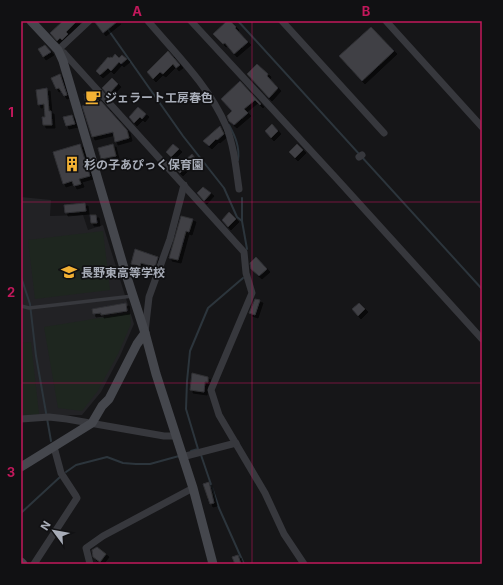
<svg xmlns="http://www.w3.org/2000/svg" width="503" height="585" font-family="Inter,'Noto Sans JP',sans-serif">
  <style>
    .built { fill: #222225 }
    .green { fill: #1e261f }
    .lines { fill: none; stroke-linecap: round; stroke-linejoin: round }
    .stream { stroke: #2c353c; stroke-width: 2 }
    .building { fill: #404145; stroke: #303034; filter: url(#shadow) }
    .lane { stroke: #37383d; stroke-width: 3.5 }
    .street { stroke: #37383d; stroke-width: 7 }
    .secondary { stroke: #45474d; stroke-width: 9 }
    .grid { fill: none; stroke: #c2185b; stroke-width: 1; stroke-opacity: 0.55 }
    .labels { text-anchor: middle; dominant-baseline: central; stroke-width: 3.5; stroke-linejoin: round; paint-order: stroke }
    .poi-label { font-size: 12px; font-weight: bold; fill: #a8adb8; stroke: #111113; text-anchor: start }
    .neatline { fill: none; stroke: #c2185b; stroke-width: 1.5 }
    .grid-label { font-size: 13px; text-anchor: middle; font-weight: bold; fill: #c2185b }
  </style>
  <defs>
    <filter id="shadow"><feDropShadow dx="3" dy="3" stdDeviation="0" flood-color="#0009"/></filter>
  </defs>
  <rect width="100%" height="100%" fill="#161618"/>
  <path class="built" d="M21 197 51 200 50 216 83 215 88 230 103 225 134 324 120 356 101 392 82 415H50L21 417Z"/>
  <g class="green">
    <path d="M103 231 110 290 35 299 28 240Z"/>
    <path d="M130 313 131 324 118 354 97 392 82 411 58 408 44 327Z"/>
    <path d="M31 342 39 414 21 416V343Z"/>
  </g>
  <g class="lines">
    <g class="stream">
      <path d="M238 21 482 289"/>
      <path d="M107 28 183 136 224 188 237 217 242 221"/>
      <path d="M229 125C235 136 240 147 238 160"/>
      <path d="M242 198V221L247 249"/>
      <path d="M21 277 30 304 36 356 51 441"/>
      <path d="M191 451 198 449 186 409 187 381 190 351 208 308 243 278"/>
      <path d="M201 455 219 508 244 564"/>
      <path d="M66 472 76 465 107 457 123 463 136 464H150L179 456"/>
      <path d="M21 513 60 477"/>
    </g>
  </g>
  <g class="building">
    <path d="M63 21H77L66 32 68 34 62 40 60 38 57 41 50 33Z"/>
    <path d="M94 21H118L103 33Z"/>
    <path d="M227 21H230L236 27 235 28 248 42 234 54 225 43 223 44 213 34Z"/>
    <path d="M371 27 394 51 362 81 339 56Z"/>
    <path d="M45 45 51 52 43 57 38 49Z"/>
    <path d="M168 51 180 65 176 68 173 64 163 74 160 72 153 79 147 72Z"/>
    <path d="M115 54 119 58 122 55 127 59 121 64 119 62 111 71 108 68 100 75 96 71 108 57 109 58 111 57 112 58Z"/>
    <path d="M257 64 268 74 267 76 278 88 269 98 247 74Z"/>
    <path d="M60 74 67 95 64 96 59 88 56 89 51 78Z"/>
    <path d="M112 78 118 84 108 95 102 88Z"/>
    <path d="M240 81 261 104 260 105 255 100 244 109 248 113 234 125 229 121 227 116 232 111 221 99Z"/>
    <path d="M47 88 49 111H51L52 125H43L42 117H45L44 104 38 105 36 90Z"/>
    <path d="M94 93 99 102 101 101 127 130 129 138 115 142 113 132 92 137 82 106 86 105 84 94Z"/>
    <path d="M138 107 146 114 142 119 140 117 134 123 129 117Z"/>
    <path d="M72 115 75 124 66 126 63 117Z"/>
    <path d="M272 124 278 131 271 138 265 131Z"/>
    <path d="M220 126 224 134 217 140 216 139 209 146 203 141Z"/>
    <path d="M80 144 90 176 79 179 81 184 74 186 72 181 63 184 53 152Z"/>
    <path d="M113 144 116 156 101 159 98 148Z"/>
    <path d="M173 144 179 149 171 157 166 152Z"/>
    <path d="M297 144 303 150 295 158 289 152Z"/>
    <path d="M192 154 197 161 191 166 189 164 180 173 174 167 181 161 183 162Z"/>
    <path d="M203 187 211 193 204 201 197 193Z"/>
    <path d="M85 203 86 211 65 213 64 205Z"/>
    <path d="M229 212 236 219 228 227 222 220Z"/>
    <path d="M90 215H96L97 223H91Z"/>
    <path d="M181 216 193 219 189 232 186 231 178 260 169 258Z"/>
    <path d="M135 249 158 257 155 267 141 263 140 266 131 264Z"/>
    <path d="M256 257 267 269 259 276 251 269 250 263Z"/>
    <path d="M255 299 260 300 255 315 249 313Z"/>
    <path d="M126 303 127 311 101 315V313L93 314 92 309Z"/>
    <path d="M359 303 365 309 358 316 352 309Z"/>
    <path d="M192 373 208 377V382H205L204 392 190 390Z"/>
    <path d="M209 482 214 503 210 504 203 484Z"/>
    <path d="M97 547 106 554 100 562 93 557 92 550Z"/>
    <path d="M238 555 241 564H235L232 557Z"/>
  </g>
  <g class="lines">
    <path class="lane" d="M21 306 29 308 133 296"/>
    <g class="street">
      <path d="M89 21 58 50 64 53 244 252 246 273 252 293 211 390 219 415 265 493 284 534 304 564"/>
      <path d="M148 21C176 54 209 86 226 126 234 146 236 168 239 189"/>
      <path d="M191 21 336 178 482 339"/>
      <path d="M282 21 384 133"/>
      <path d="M386 21 482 127"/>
      <path d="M359 157 362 155"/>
      <path d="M145 332 149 297 170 239 184 185"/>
      <path d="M21 419 49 417 67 419 164 436H175"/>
      <path d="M182 457 236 443"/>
      <path d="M34 564 77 498 76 496 61 473 54 447"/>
      <path d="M90 564 86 548 103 536 193 488"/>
    </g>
    <g class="secondary">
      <path d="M31 21 58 50 63 61 124 268 145 333 156 374 193 488 213 564"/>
      <path d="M21 467 92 423 102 406 109 399 137 344 145 333"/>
      <path d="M21 562 23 564"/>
    </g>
  </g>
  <path class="grid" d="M252 21V564M21 202H482M21 383H482"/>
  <defs>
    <symbol id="cafe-bare" viewBox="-9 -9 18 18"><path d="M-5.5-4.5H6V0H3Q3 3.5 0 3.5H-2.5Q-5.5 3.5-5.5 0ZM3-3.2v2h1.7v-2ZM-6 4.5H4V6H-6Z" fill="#f2b134" stroke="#111113" stroke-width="2.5" paint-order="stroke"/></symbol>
    <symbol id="building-bare" viewBox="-9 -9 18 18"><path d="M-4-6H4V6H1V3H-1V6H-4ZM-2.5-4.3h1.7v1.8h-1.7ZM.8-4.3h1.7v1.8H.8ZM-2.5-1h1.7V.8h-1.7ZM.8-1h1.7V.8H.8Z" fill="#f2b134" stroke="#111113" stroke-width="2.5" paint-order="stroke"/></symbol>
    <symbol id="school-bare" viewBox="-9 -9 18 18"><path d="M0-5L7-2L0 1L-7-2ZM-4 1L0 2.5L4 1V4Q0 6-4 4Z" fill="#f2b134" stroke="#111113" stroke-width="2.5" paint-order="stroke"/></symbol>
  </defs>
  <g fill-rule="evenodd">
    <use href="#cafe-bare" x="82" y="86" width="22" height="22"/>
    <use href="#building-bare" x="61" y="153" width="22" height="22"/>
    <use href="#school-bare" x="58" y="261" width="22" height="22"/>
  </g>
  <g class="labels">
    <g class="poi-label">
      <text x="105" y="97">ジェラート工房春色</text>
      <text x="84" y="164">杉の子あぴっく保育園</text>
      <text x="81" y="272">長野東高等学校</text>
    </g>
  </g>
  <rect width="503" height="585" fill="none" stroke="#111113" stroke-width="44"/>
  <g transform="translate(54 531) rotate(302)" stroke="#111113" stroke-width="3" paint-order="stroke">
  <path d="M0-3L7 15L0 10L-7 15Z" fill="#a8adb8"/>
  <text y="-6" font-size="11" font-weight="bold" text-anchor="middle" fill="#a8adb8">N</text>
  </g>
  <rect x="22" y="22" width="459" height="541" class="neatline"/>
  <g class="grid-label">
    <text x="137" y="16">A</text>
    <text x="366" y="16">B</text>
    <text x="11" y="117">1</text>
    <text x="11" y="297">2</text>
    <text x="11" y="477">3</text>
  </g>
</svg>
